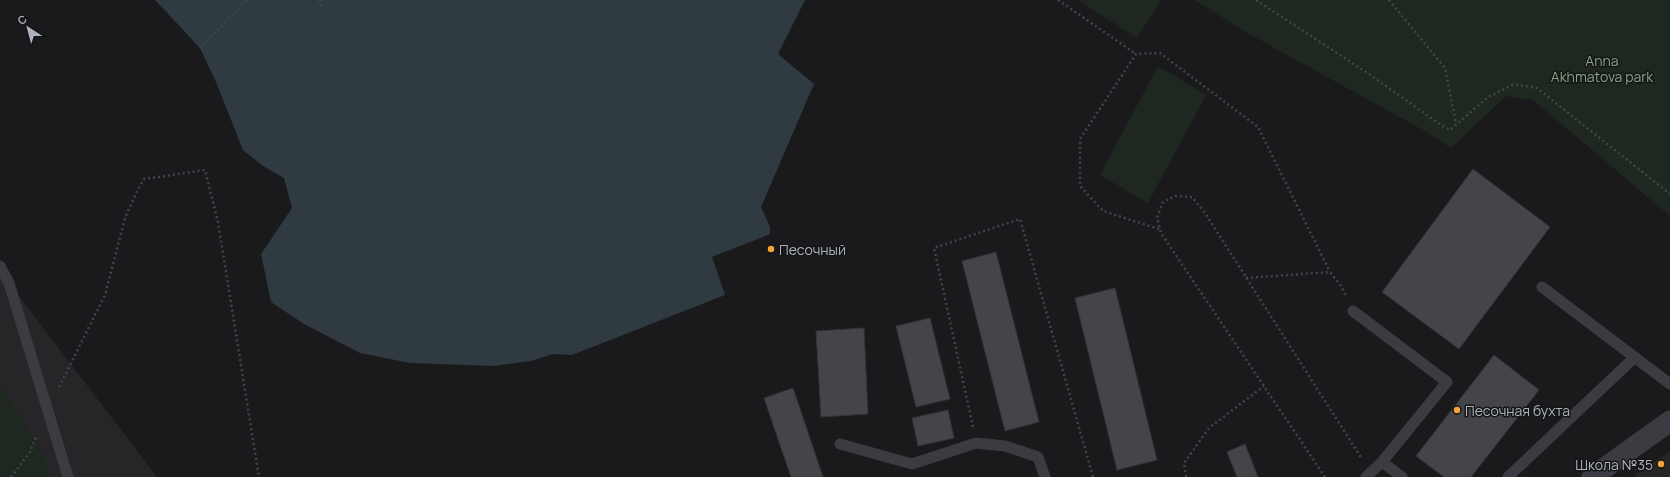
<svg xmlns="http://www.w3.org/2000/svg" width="1670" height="477" font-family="Manrope,sans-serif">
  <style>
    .built { fill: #262629 }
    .green { fill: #1f2820 }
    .water { fill: #2f3b41 }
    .building { fill: #444549; stroke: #343438 }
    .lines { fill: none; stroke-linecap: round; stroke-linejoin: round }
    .path { stroke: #414449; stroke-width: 2.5; stroke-dasharray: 2 3; stroke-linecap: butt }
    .service { stroke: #3b3c41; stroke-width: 11 }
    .minor { stroke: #3b3c41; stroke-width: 21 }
    .poi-dot { fill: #f8a336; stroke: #151517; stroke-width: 1.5 }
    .labels { text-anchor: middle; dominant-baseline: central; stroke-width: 3; stroke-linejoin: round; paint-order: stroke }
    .park-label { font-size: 14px; fill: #84a783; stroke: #151517 }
    .poi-label { font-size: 14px; fill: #acb3bc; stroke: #151517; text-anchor: start }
  </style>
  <rect width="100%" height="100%" fill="#1a1a1c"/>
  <g class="built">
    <path d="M0 268 9 283 157 477H0Z"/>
    <path d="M1670 451V477H1633Z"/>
  </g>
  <g class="green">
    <path d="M1078 0H1161L1137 38Z"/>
    <path d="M1195 0H1670V216L1533 100 1506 96 1451 148 1423 130 1244 31Z"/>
    <path d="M1158 66 1206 95 1148 203 1100 175Z"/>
    <path d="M0 384 45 458 50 477H0Z"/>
  </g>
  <path class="water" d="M155 0H805L778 54 814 84 761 207 770 227V234L712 257 725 295 572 355 553 354 531 361 494 366 410 363 360 353 304 324 271 302 261 254 292 208 284 178 263 166 243 150 216 82 200 48Z"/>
  <g class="building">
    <path d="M1473 169 1550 227 1459 349 1382 292Z"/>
    <path d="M996 252 1039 422 1005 431 962 261Z"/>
    <path d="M1115 288 1157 460 1117 470 1075 298Z"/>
    <path d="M930 318 950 399 916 407 896 326Z"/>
    <path d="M864 328 868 414 821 417 816 331Z"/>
    <path d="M1494 355 1539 390 1471 477H1444L1416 456Z"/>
    <path d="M793 388 823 477H791L764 398Z"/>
    <path d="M948 410 954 438 918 446 912 418Z"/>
    <path d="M1245 444 1258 477H1237L1227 452Z"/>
  </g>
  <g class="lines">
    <g class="path">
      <path d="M319 0 322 7"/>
      <path d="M1058 0 1136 54"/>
      <path d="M1256 0 1366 72 1441 125 1450 130 1488 97 1514 84 1537 88 1670 194"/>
      <path d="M1389 0 1445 68 1456 124"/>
      <path d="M200 48 246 1 249 0"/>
      <path d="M1159 229 1103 211 1080 186V139L1136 54 1160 53 1258 127 1330 272"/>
      <path d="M1246 278 1330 272 1341 286 1346 296"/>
      <path d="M59 387 105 295 125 218 138 189 144 179 205 170 218 222 259 477"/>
      <path d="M973 427 934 248 1020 219 1093 477"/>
      <path d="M11 477 30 452 37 435"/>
      <path d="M1186 477 1184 463 1209 428 1264 386"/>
      <path d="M1325 477 1161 233 1157 218 1163 202 1175 196 1192 197 1205 213 1362 459"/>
    </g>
    <g class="service">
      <path d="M0 266 9 283 68 477"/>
      <path d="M1542 287 1670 384"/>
      <path d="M1353 311 1447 382 1382 462 1402 477"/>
      <path d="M840 444 912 464 976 443 1005 446 1038 457 1045 477"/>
      <path d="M1366 477 1382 462"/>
      <path d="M1508 477 1635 357"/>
    </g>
    <path class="minor" d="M1592 477 1670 421"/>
  </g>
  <g class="poi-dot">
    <circle cx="771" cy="249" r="4"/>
    <circle cx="1457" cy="410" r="4"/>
    <circle cx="1661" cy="464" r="4"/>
  </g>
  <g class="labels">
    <g class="park-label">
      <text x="1602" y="60">Anna<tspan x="1602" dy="16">Akhmatova park</tspan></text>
    </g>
    <g class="poi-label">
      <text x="779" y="249">Песочный</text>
      <text x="1465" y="410">Песочная бухта</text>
      <text x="1653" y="464" text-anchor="end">Школа №35</text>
    </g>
  </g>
  <g transform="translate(28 28) rotate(324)" stroke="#151517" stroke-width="3" paint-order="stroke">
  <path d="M0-3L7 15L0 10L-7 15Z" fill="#acb3bc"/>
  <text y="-6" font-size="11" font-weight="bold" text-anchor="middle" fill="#acb3bc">С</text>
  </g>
</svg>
